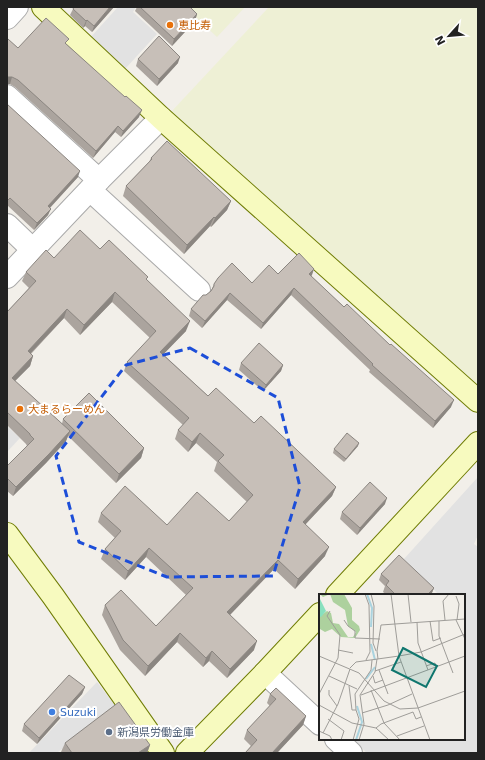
<svg xmlns="http://www.w3.org/2000/svg" width="485" height="760" font-family="'DejaVu Sans','Noto Sans JP',sans-serif">
  <style>
    .farmland { fill: #eef0d5 }
    .parking { fill: #e2e2e2 }
    .lines { fill: none; stroke-linecap: round; stroke-linejoin: round }
    .street-casing { stroke: #a9a9a9; stroke-width: 24 }
    .secondary-casing { stroke: #707d05; stroke-width: 24 }
    .street { stroke: #fff; stroke-width: 22 }
    .secondary { stroke: #f7fabf; stroke-width: 22 }
    .wall { fill: #aba49e }
    .shaded-wall { fill: #8b8681 }
    .building { fill: #c7bfb8; stroke: #8b8681 }
    .marked { fill: none; stroke: #1d4ed8; stroke-width: 3; stroke-dasharray: 8 5; stroke-linejoin: round }
    .food-dot { fill: #e8710a; stroke: #fff; stroke-width: 1.5 }
    .shop-dot { fill: #3f7fe0; stroke: #fff; stroke-width: 1.5 }
    .service-dot { fill: #5c6f8a; stroke: #fff; stroke-width: 1.5 }
    .labels { text-anchor: middle; dominant-baseline: central; stroke-width: 4; stroke-linejoin: round; paint-order: stroke }
    .food-label { font-size: 11px; fill: #c56008; stroke: #fff; text-anchor: start }
    .shop-label { font-size: 11px; fill: #366cbe; stroke: #fff; text-anchor: start }
    .service-label { font-size: 11px; fill: #4e5e75; stroke: #fff; text-anchor: start }
    .inset-river { fill: none; stroke: #aad3df; stroke-width: 2 }
    .inset-road { fill: none; stroke: #9f9d99; stroke-width: 1 }
    .view { fill: #0f766e; fill-opacity: 0.15; stroke: #0f766e; stroke-width: 2 }
    .inset-edge { fill: none; stroke: #222; stroke-width: 2 }
  </style>
  <rect width="100%" height="100%" fill="#f2efe9"/>
  <g class="farmland">
    <path d="M185 7H245L217 37Z"/>
    <path d="M269 7H478V395L171 112Z"/>
  </g>
  <g class="parking">
    <path d="M118 7H136L133 12 157 34 125 69 90 38Z"/>
    <path d="M7 426 20 438 7 452Z"/>
    <path d="M478 477V535L474 544 478 547V753H367L352 739H464V595H439L404 559Z"/>
    <path d="M97 682 117 708 58 752 59 753H29Z"/>
  </g>
  <g class="lines">
    <defs>
      <g id="street">
        <path d="M7 18 17 7"/>
        <path d="M7 96 99 180"/>
        <path d="M90 190 199 290"/>
        <path d="M7 225 33 250"/>
        <path d="M7 277 99 180 161 118"/>
        <path d="M265 673 320 724"/>
        <path d="M336 739 351 753"/>
      </g>
      <g id="secondary">
        <path d="M43 7 161 118 478 401"/>
        <path d="M7 534 53 596 163 753"/>
        <path d="M337 595 478 443"/>
        <path d="M187 753 265 673 320 614"/>
      </g>
    </defs>
    <use href="#street" class="street-casing"/>
    <use href="#secondary" class="secondary-casing"/>
    <use href="#street" class="street"/>
    <use href="#secondary" class="secondary"/>
  </g>
  <g class="wall">
    <path d="M74 7H114L92 32 85 26 83 28 70 15Z"/>
    <path d="M137 7H190L197 14 195 21 172 46 135 11Z"/>
    <path d="M7 41 18 48 67 45 139 117 121 137 115 132 93 158 15 87 10 84H7Z"/>
    <path d="M138 59 178 63 157 86 136 66Z"/>
    <path d="M7 104 78 177 50 208 48 215 34 230 7 205Z"/>
    <path d="M151 158 231 201 227 210 211 227 210 226 184 254 123 196 126 186 149 162Z"/>
    <path d="M100 249 147 280 186 331 163 354 208 396 254 423 336 487 332 496 305 525 325 556 295 589 274 569 230 615 254 650 227 678 209 661 203 667 177 642 145 676 120 650 102 615 105 605 156 626 186 595 146 557 125 580 101 559 105 549 115 538 98 522 101 513 167 525 229 521 247 502 214 471 217 462 196 443 188 452 175 439 178 430 183 425 124 371 127 362 150 338 112 302 80 335 64 318 31 354 33 356 30 366 15 381 62 424 63 419 144 448 141 458 116 483 68 436 66 441 46 463 13 496 7 491V466L27 446 26 444 7 425V312L29 288 22 281 26 272 54 258Z"/>
    <path d="M278 274 312 275 311 276 344 307 451 407 433 428 369 372 370 370 291 295 261 329 227 300 202 328 189 316 191 309 206 295 211 291 214 284 217 280 218 278 252 283Z"/>
    <path d="M241 363 283 365 281 371 263 391 239 370Z"/>
    <path d="M358 446 344 462 333 453 334 449Z"/>
    <path d="M385 504 357 535 340 519 342 512Z"/>
    <path d="M381 574 434 588 431 595H387L383 592 385 586 379 580Z"/>
    <path d="M85 687 82 694 37 744 22 731 24 724Z"/>
    <path d="M270 694 306 716 303 725 277 753H245L251 746 244 739 247 730 270 706 267 703Z"/>
    <path d="M65 743 150 745 147 753H62L61 752Z"/>
  </g>
  <g class="shaded-wall">
    <path d="M110 7H114L92 32 94 26Z"/>
    <path d="M197 14 195 21 172 46 174 39Z"/>
    <path d="M87 20 85 26 83 28 86 21Z"/>
    <path d="M180 57 178 63 157 86 159 79Z"/>
    <path d="M7 77H12L10 84H7Z"/>
    <path d="M142 110 139 117 121 137 123 131Z"/>
    <path d="M118 126 115 132 93 158 96 151Z"/>
    <path d="M80 171 78 177 45 213 48 206Z"/>
    <path d="M231 201 227 210 211 227 215 218Z"/>
    <path d="M51 209 48 215 34 230 37 223Z"/>
    <path d="M214 217 210 226 184 254 187 245Z"/>
    <path d="M314 269 312 275 307 280 309 274Z"/>
    <path d="M294 288 291 295 261 329 263 323Z"/>
    <path d="M115 292 112 302 80 335 84 325Z"/>
    <path d="M230 293 227 300 202 328 205 321Z"/>
    <path d="M67 309 64 318 24 360 28 351Z"/>
    <path d="M190 321 186 331 157 361 160 352Z"/>
    <path d="M33 356 30 366 9 387 12 378Z"/>
    <path d="M283 365 281 371 263 391 266 385Z"/>
    <path d="M454 400 451 407 433 428 435 421Z"/>
    <path d="M70 431 66 441 46 463 13 496 16 487Z"/>
    <path d="M200 433 196 443 188 452 192 442Z"/>
    <path d="M359 443 358 446 344 462 346 459Z"/>
    <path d="M144 448 141 458 116 483 119 474Z"/>
    <path d="M336 487 332 496 299 531 303 522Z"/>
    <path d="M387 498 385 504 357 535 360 528Z"/>
    <path d="M329 547 325 556 295 589 298 579Z"/>
    <path d="M149 548 146 557 125 580 128 571Z"/>
    <path d="M278 560 274 569 224 621 227 612Z"/>
    <path d="M434 588 431 595H427Z"/>
    <path d="M180 633 177 642 145 676 148 666Z"/>
    <path d="M257 641 254 650 227 678 230 669Z"/>
    <path d="M212 651 209 661 203 667 206 658Z"/>
    <path d="M85 687 82 694 37 744 39 738Z"/>
    <path d="M306 716 303 725 277 753H272Z"/>
    <path d="M150 745 147 753H138Z"/>
  </g>
  <g class="building">
    <path d="M74 7H110L94 26 87 20 86 21 73 9Z"/>
    <path d="M140 7H190L197 14 174 39Z"/>
    <path d="M46 18 69 39 65 43 125 97 126 96 142 110 123 131 118 126 96 151 18 80 12 77H7V41L8 39 18 48Z"/>
    <path d="M159 36 180 57 159 79 138 59Z"/>
    <path d="M7 104 80 171 48 206 51 209 37 223 10 198 7 201Z"/>
    <path d="M167 141 231 201 215 218 214 217 187 245 126 186 152 159 151 158Z"/>
    <path d="M80 230 100 249 109 240 148 277 146 279 190 321 160 352 208 396 216 388 254 423 261 416 336 487 303 522 329 547 298 579 278 560 227 612 257 641 230 669 212 651 206 658 180 633 148 666 123 640 105 605 121 590 156 626 193 588 149 548 128 571 105 549 121 531 101 513 125 486 167 525 197 492 229 521 253 495 218 461 224 455 200 433 192 442 178 430 189 418 127 362 156 331 115 292 84 325 67 309 28 351 33 356 12 378 70 431 49 454 16 487 7 478V466L34 439 30 435V434L7 412V312L36 281 26 272 46 250 54 258Z"/>
    <path d="M299 253 314 269 309 274 344 307 347 304 390 345 391 344 454 400 435 421 372 365 373 364 294 288 263 323 230 293 205 321 191 309 203 295H206L211 291 214 286V284L218 278 232 263 252 283 269 265 278 274Z"/>
    <path d="M259 343 283 365 266 385 241 363Z"/>
    <path d="M89 393 144 448 119 474 63 419Z"/>
    <path d="M347 433 359 443 346 459 334 449Z"/>
    <path d="M370 482 387 498 360 528 342 512Z"/>
    <path d="M399 555 434 588 427 595H396L386 585 389 581 381 574Z"/>
    <path d="M69 675 85 687 39 738 24 724Z"/>
    <path d="M276 688 306 716 272 753H245L257 740 247 730 276 699 270 694Z"/>
    <path d="M119 702 150 745 138 753H72L65 743Z"/>
  </g>
  <path class="marked" d="M190 348 278 398 300 487 273 576 167 577 79 542 56 456 126 365Z"/>
  <g class="food-dot">
    <circle cx="170" cy="25" r="4"/>
    <circle cx="20" cy="409" r="4"/>
  </g>
  <circle class="shop-dot" cx="52" cy="712" r="4"/>
  <circle class="service-dot" cx="109" cy="732" r="4"/>
  <g class="labels">
    <g class="food-label">
      <text x="178" y="25">恵比寿</text>
      <text x="28" y="409">大まるらーめん</text>
    </g>
    <g class="shop-label">
      <text x="60" y="712">Suzuki</text>
    </g>
    <g class="service-label">
      <text x="117" y="732">新潟県労働金庫</text>
    </g>
  </g>
  <g transform="translate(319 594)">
    <rect width="146" height="146" fill="#f2efe9"/>
    <path d="M1 0H25L33 14V26L40 32 41 36 36 44 22 43 13 35 6 38 1 35 0 23 8 17 12 19 14 29 20 30 29 43H34L37 38 29 32 26 16 14 8 11 0 4 3Z" fill="#add19e"/>
    <path d="M0 3 7 17 2 23 0 22Z" fill="#88e0be"/>
    <path class="inset-river" d="M48 0 53 14 52 33M52 50 56 66M47 85 56 73M37 146 43 128 38 112"/>
    <path class="inset-road" d="M46 0 50 11 51 58 47 66M52 0 55 12 54 49 57 57M89 0 92 28M137 2 140 10 138 26M25 26 29 32 36 37V44L61 45M126 26 124 7 130 0M137 26 146 45M111 27 114 47 122 44M120 27V42L134 79M98 28 99 49 109 76M62 31 146 25M19 56 34 59M0 62 40 79 65 107 81 115 99 114 146 97M59 65 58 57 62 31M107 72 116 69 117 73M31 74 37 68 80 62 72 0M60 76 69 100M56 77 82 68M10 82 38 95M54 82 56 89 64 86M30 92 33 116H37L40 125 34 146M10 96V101L18 112M52 96 65 129 81 146M0 100 19 64 21 41 8 22 11 17M42 101 146 62M0 111 33 129 57 134 70 146M37 116 36 100 52 76 53 66M43 119 69 111 93 100M9 125 25 137 22 146M57 134 62 130 94 118 97 125 102 123M0 137 11 142 13 146M4 139 19 110 31 75M78 142 105 132M40 146 45 130 41 101 56 78 58 65M111 146 80 62 102 58 146 40"/>
    <path class="view" d="M84 54 118 72 107 93 73 76Z"/>
    <rect width="146" height="146" class="inset-edge"/>
  </g>
  <rect width="485" height="760" fill="none" stroke="#222222" stroke-width="16"/>
  <g transform="translate(449 36) rotate(243)" stroke="#ffffff" stroke-width="3" paint-order="stroke">
  <path d="M0-3L7 15L0 10L-7 15Z" fill="#222222"/>
  <text y="-6" font-size="11" font-weight="bold" text-anchor="middle" fill="#222222">N</text>
  </g>
</svg>
